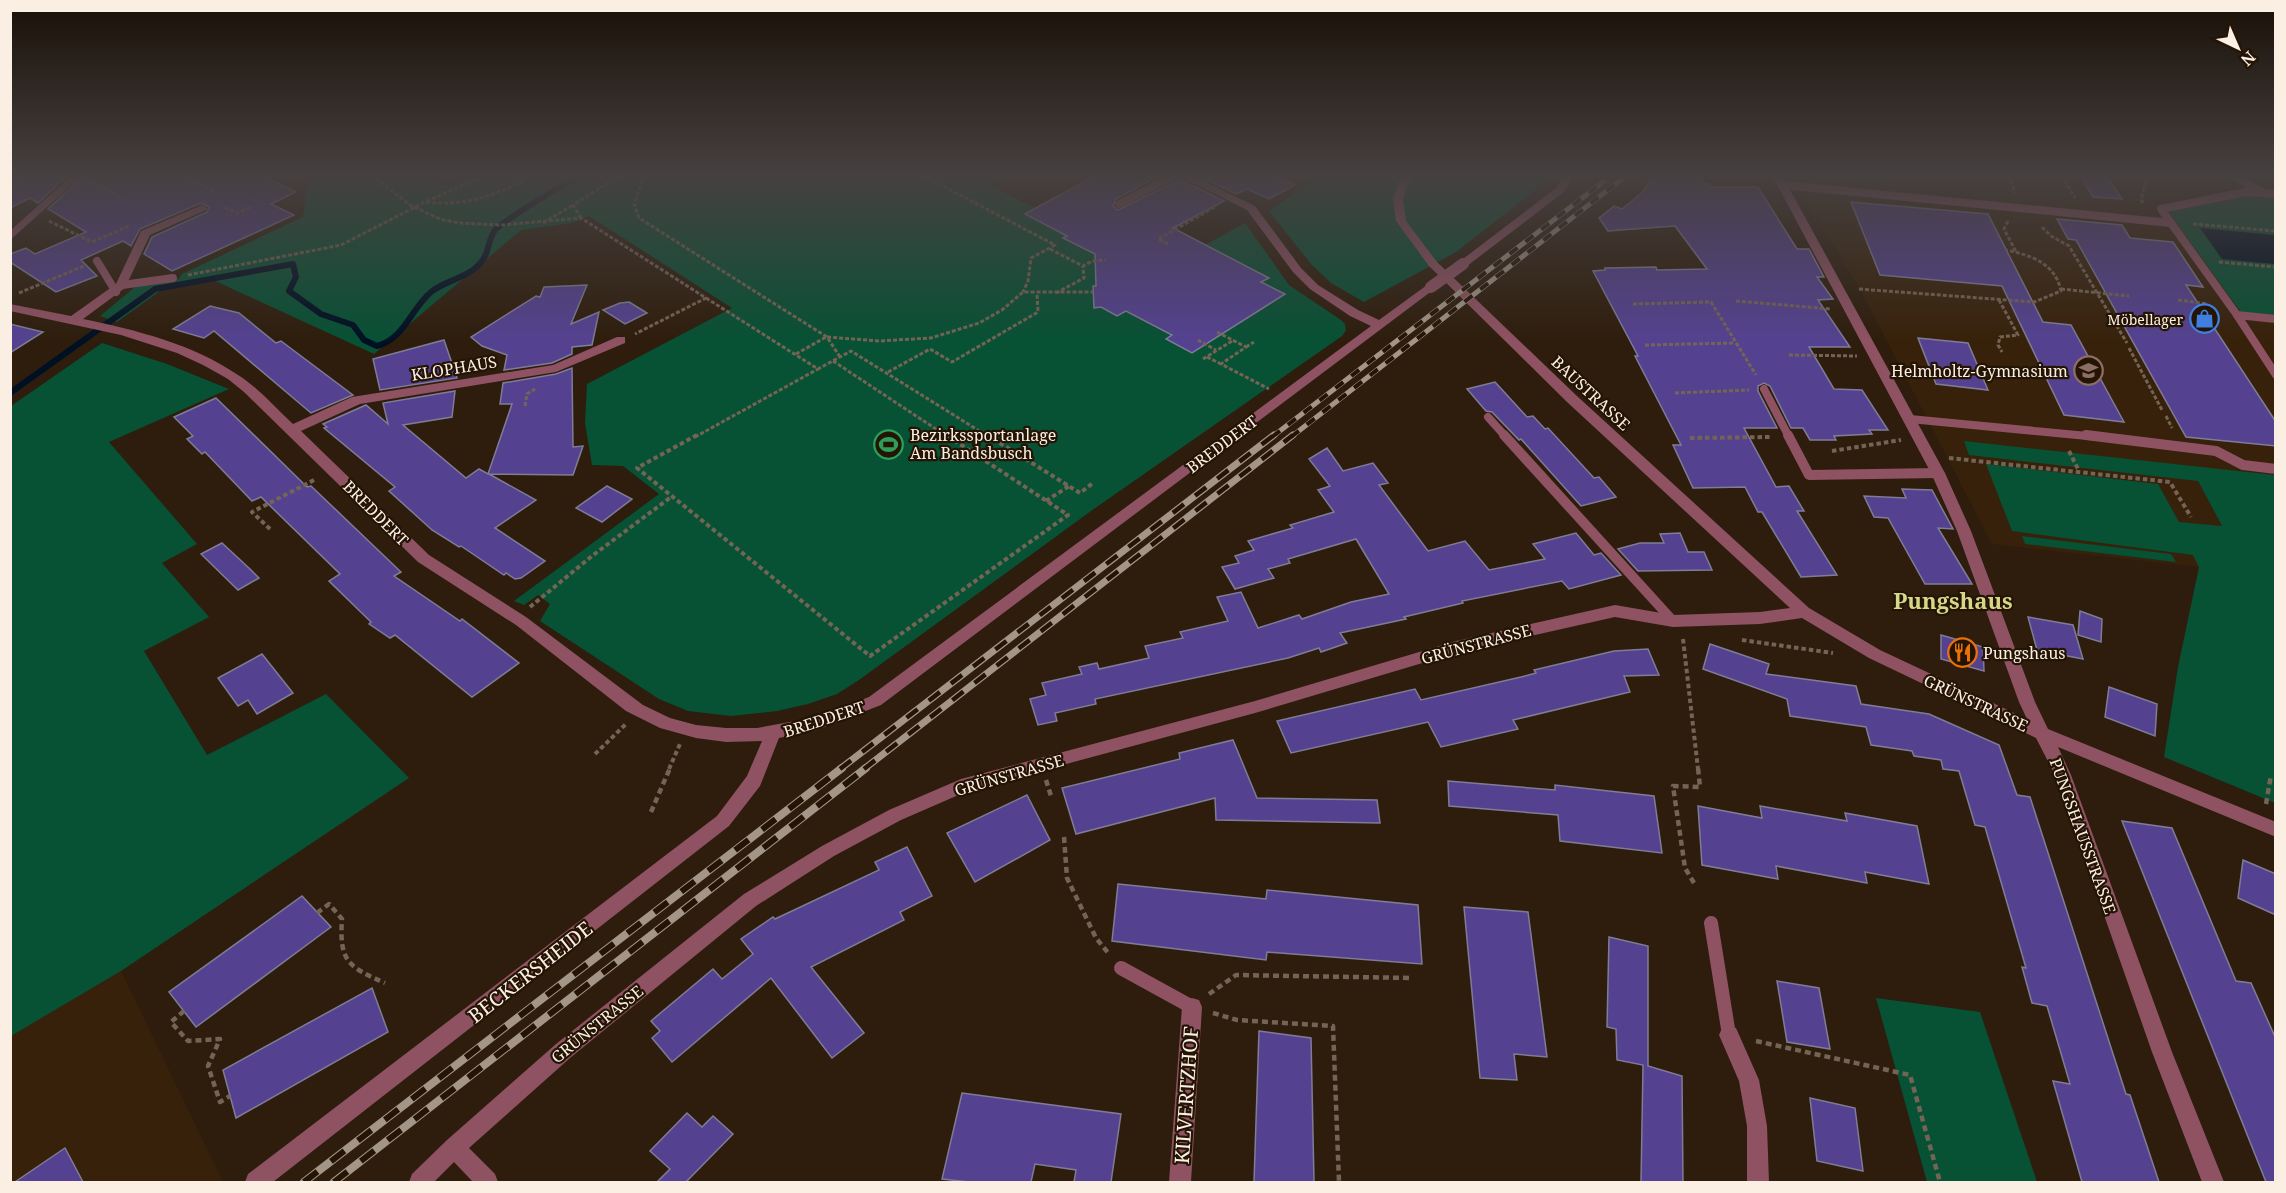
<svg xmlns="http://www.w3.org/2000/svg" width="2286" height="1193" font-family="'Noto Serif',serif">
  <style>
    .built { fill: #37210a }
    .green { fill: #075135 }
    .water { fill: #001023 }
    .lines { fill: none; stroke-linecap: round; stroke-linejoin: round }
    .stream { stroke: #001023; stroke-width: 6 }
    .building { fill: #544291; stroke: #7f7c95; stroke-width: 1.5 }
    .path-far2 { stroke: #746455; stroke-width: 3; stroke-dasharray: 4 2; stroke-linecap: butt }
    .path-far1 { stroke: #746455; stroke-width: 4; stroke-dasharray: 4.5 3; stroke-linecap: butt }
    .path { stroke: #746455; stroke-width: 4.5; stroke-dasharray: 6 4; stroke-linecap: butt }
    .service-far2 { stroke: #8f5263; stroke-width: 8 }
    .service-far1 { stroke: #8f5263; stroke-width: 10 }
    .service { stroke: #8f5263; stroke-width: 14 }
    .minor { fill: #8f5263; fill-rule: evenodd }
    .rail-far2-casing { stroke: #a39587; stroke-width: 5 }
    .rail-far1-casing { stroke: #a39587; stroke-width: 7 }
    .rail-casing { stroke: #a39587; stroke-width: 8 }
    .rail-far2 { stroke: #241404; stroke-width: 4; stroke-dasharray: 10; stroke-linecap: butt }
    .rail-far1 { stroke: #241404; stroke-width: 4.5; stroke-dasharray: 14; stroke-linecap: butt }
    .rail { stroke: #241404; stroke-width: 6; stroke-dasharray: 17; stroke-linecap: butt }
    .minor-bridge { stroke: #8f5263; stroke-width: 12 }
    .labels { text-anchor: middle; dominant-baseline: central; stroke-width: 4.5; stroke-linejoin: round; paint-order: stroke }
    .far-poi-label { font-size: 14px; fill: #fbefe4; stroke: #241404; text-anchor: end }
    .street-label { font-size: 16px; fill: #fbefe4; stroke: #241404 }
    .poi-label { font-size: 16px; fill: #fbefe4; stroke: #241404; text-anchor: start }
    .near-street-label { font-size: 20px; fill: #fbefe4; stroke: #241404 }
    .district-label { font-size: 22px; font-weight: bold; fill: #d6d889; stroke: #241404 }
  </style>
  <rect width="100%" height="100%" fill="#2e1d0c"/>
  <g class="built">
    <path d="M1790 175H2275V196L2169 211 2275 321V490L2198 481 2222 527 2199 567 1992 544 1860 289Z"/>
    <path d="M121 971 222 1180 220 1182H11L10 1036Z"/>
  </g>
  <g class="green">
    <path d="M297 175H421L447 186 473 175H982L996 183 991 186 1035 208 1047 202 1159 260 1196 250 1245 223 1289 285 1341 320 1345 324 1346 330 1342 336 1091 511 859 680 837 694 808 704 777 711 731 716 688 711 659 699 540 621 550 604 538 595 524 605 514 601 659 494 623 466 592 465 585 423 587 384 732 308 589 216 572 223 521 230 374 354 213 280 160 291 117 322 100 316 135 287 179 279 182 274 303 217 308 180Z"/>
    <path d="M1320 175H1547L1546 182 1456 252 1364 302 1331 283 1311 264 1269 211Z"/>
    <path d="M2252 195 2275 196V321L2245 318 2168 211Z"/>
    <path d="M102 343 167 364 229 389 109 442 197 544 162 563 209 617 144 651 207 755 326 694 409 778 121 971 11 1036V406Z"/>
    <path d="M1964 441 2275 475V803L2164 757 2178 667 2199 567 2193 555 2012 531 1986 464 2158 484 2179 522 2222 526 2198 481 1969 455Z"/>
    <path d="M2022 536 2171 554 2176 562 2025 544Z"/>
    <path d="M1876 998 1980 1012 2037 1182H1927Z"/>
  </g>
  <path class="water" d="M2200 228 2275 235V264L2222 259Z"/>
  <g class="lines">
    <path class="stream" d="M10 393 155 289 293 264 296 277 289 291 321 314 353 325 364 340 377 346C405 338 410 310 431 292 447 279 472 278 484 258 489 250 489 236 496 229 522 208 552 192 581 175"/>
  </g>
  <g class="building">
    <path d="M22 175H68L38 203 30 198 10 208V182Z"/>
    <path d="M85 175H261L296 192 271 204 294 215 172 271 144 254 152 237 207 212 209 207 201 203 140 229 131 246 123 241 81 260 97 276 56 292 10 262V254L26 248 35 254 86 232 48 209Z"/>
    <path d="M1096 175H1160L1116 199 1113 206 1118 210 1180 179 1224 201 1173 228 1269 278 1261 282 1285 294 1192 353 1166 339 1172 335 1126 311 1117 316 1101 307 1094 308 1093 286H1096L1095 254 1063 238 1067 236 1025 214Z"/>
    <path d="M1197 175H1273L1295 185 1269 199 1247 189 1236 194Z"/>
    <path d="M1652 175H1700L1705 184H1709L1710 187H1758L1797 249H1809L1824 277H1817L1833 299 1818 300 1850 347H1809L1834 389 1862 390 1888 430H1869L1872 434 1834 436 1836 440H1810L1803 428H1791L1770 386 1764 383 1758 386V391L1777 428H1744L1776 487 1789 486 1804 511H1797L1837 575 1801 577 1762 512H1758L1745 487 1693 488 1673 445H1681L1635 356H1638L1593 271 1605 270V268L1656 267 1657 270 1707 269 1675 226 1608 231 1599 218 1614 206 1622 209 1643 192Z"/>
    <path d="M2080 175H2106L2122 199 2093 197Z"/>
    <path d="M1851 202 1988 214 2043 322 2071 325 2124 422 2064 415 2002 286 1880 275Z"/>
    <path d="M2057 219 2122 225 2130 238 2173 242 2203 287 2186 285 2276 422V446L2186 437 2076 240 2068 239Z"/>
    <path d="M587 285 571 324 599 312 592 345 572 347V354L552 363 504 370 507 355 482 346 471 337 536 296 540 297 544 287Z"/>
    <path d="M629 302 647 313 625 324 603 310 620 303Z"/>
    <path d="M210 306 239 313 276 343 281 341 353 395 311 413 214 331 204 338 173 329Z"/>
    <path d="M10 324 43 332 10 353Z"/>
    <path d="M1918 338 1968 343 1988 390 1936 384Z"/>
    <path d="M444 340 457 378 380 390 373 359Z"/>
    <path d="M572 368 573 447 583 446 573 475 489 474 536 500 495 528 545 561 521 578 515 579 506 573 504 575 461 546 459 547 432 530 389 491 395 487 324 428 327 427 323 424 366 405 388 424 383 403 455 391 452 417 403 425 466 478 479 469 488 474 512 404H500L503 383 556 374Z"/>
    <path d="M1495 382 1527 417 1533 416 1545 429 1548 428 1594 478 1599 477 1616 497 1581 506 1521 439 1519 440 1492 412 1486 411 1467 389Z"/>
    <path d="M216 398 307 487 311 486 401 572 394 576 460 621 462 619 519 663 472 697 395 635 390 638 369 624 371 622 329 581 340 574 261 497 252 501 205 452 202 454 187 439 193 436 174 417Z"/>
    <path d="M1327 448 1343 471 1373 463 1388 483 1379 485 1428 551 1465 541 1489 570 1545 559 1533 544 1576 533 1594 555 1601 553 1621 575 1569 589 1562 581 1462 601 1463 603 1404 617 1406 619 1340 633 1347 643 1321 652 1319 648 1288 658 1095 699 1096 704 1055 713 1057 721 1038 725 1030 699 1046 695 1042 683 1082 674 1079 667 1097 663 1099 669 1149 658 1145 646 1183 638 1180 632 1228 621 1217 597 1241 592 1258 628 1299 615 1302 619 1351 602 1389 594 1356 539 1288 559 1290 563 1268 569 1274 578 1235 589 1222 567 1239 563 1235 556 1254 550 1248 541 1293 528 1290 525 1334 512 1318 490 1330 486 1309 459Z"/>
    <path d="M607 486 632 499 602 522 576 508Z"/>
    <path d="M1902 489 1932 490 1953 529 1938 528 1972 584H1925L1888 518 1874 517 1864 496 1906 498Z"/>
    <path d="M1680 533 1688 552H1704L1712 570 1638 571 1618 549 1640 543H1664L1660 534Z"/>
    <path d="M222 543 250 569 259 578 238 590 201 554Z"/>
    <path d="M2080 611 2102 619 2101 642 2078 635Z"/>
    <path d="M2028 617 2073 625 2083 659 2037 650Z"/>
    <path d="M1941 635 1983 647 1984 671 1941 659Z"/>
    <path d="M1710 644 1769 664 1766 674 1856 686 1861 704 1929 714 1999 745 2017 795 2030 797 2126 1094 2130 1095 2159 1182H2082L2053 1081 2070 1084 2047 1006 2032 1003 2022 967 2026 968 1985 827 1975 825 1959 771 1943 769 1941 760 1914 756 1912 751 1871 745 1866 727 1790 716 1787 699 1703 669Z"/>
    <path d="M1648 649 1659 675 1624 676 1630 692 1513 720 1518 729 1441 747 1428 722 1291 753 1277 721 1415 689 1421 700 1521 677 1536 673 1534 670 1614 651Z"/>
    <path d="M262 654 293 693 257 714 248 700 238 706 218 678Z"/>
    <path d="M2109 687 2157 704 2155 736 2105 717Z"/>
    <path d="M1233 740 1257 798 1377 800 1380 823 1216 820 1215 798 1076 834 1062 788 1180 759 1179 753Z"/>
    <path d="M1448 781 1555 790V785L1654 796 1662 853 1560 841 1558 815 1449 806Z"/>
    <path d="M1027 795 1050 840 975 882 947 833Z"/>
    <path d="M1698 806 1762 818 1760 806 1847 821 1845 813 1917 826 1929 884 1865 872 1867 883 1776 866 1778 879 1702 865Z"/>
    <path d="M2122 821 2172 828 2236 981 2251 983 2276 1039V1182H2266Z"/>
    <path d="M907 847 932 896 900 912 904 920 811 967 864 1033 832 1058 771 978 672 1062 652 1038 660 1031 651 1021 713 969 722 979 753 954 741 939 773 917 775 919 879 870 875 862Z"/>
    <path d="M2243 860 2276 874V915L2238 898Z"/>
    <path d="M1118 884 1266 899 1267 890 1418 905 1422 964 1267 952 1266 960 1112 941Z"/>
    <path d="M302 896 331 927 196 1027 169 992Z"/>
    <path d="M1464 907 1528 912 1547 1057 1514 1054 1517 1080 1480 1078Z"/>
    <path d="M1609 937 1648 946V1066L1682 1076 1683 1182H1641L1643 1065 1617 1060 1616 1029 1607 1027Z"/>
    <path d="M1777 981 1819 988 1830 1049 1787 1042Z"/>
    <path d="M372 988 388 1032 236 1118 223 1070Z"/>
    <path d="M1259 1031 1311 1038 1314 1182H1254Z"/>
    <path d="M962 1093 1121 1114 1111 1182H1074L1076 1170 1035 1164 1031 1182H969L942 1179Z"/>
    <path d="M1810 1098 1855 1108 1863 1171 1817 1161Z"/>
    <path d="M687 1113 702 1127 713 1116 733 1134 686 1182H657L670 1169 650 1151Z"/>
    <path d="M65 1148 83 1182H15Z"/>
  </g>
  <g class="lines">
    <g class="path-far2">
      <path d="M184 175 215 192"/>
      <path d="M371 175 410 205 440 219 459 223 501 225 581 218 706 298 635 334"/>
      <path d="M645 175 634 204 639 218 827 337"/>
      <path d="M922 175 1055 245 1031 258 1028 281 1023 292"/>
      <path d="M2009 175 2015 193"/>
      <path d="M2062 175 2075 198"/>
      <path d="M92 181 121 197"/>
      <path d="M426 202C466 206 489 197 524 181L517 175"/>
      <path d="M2143 203 2141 200 2147 177"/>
      <path d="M225 207 237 213 253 206"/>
      <path d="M581 218 573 205 621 175"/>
      <path d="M49 221 92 242 129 226"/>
      <path d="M2008 221 2004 229 2016 252"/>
      <path d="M543 223 573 205"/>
      <path d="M2193 224 2276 231"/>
      <path d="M2042 227 2051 236 2069 246 2127 343"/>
      <path d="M1168 244 1158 239 1215 207"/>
      <path d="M1050 249 1083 266 1092 261 1106 260"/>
      <path d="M2219 262 2276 267"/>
      <path d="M188 275 341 245 425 202 486 175"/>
      <path d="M1859 289 2034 302 2061 291C2055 263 2032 256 2007 250"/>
      <path d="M2061 289 2129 296"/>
      <path d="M19 293 84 266"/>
      <path d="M1056 293 1084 278 1083 266"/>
      <path d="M706 298 818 369 851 351 989 437"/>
      <path d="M1999 300 2018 335 2000 337 1998 345 2002 352"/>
      <path d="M2178 300 2208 304"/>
      <path d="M1736 301 1831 309"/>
      <path d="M1633 304 1711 302 1756 375"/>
      <path d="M1217 332 1246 347 1221 364 1269 389"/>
      <path d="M1198 340 1216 350"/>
      <path d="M1645 345 1735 343"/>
      <path d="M1246 347 1254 342"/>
      <path d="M2129 348 2162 410"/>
      <path d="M796 354 826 337"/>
      <path d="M1789 355 1857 356"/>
      <path d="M840 357 827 337 879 341 931 338 979 323 1002 310 1023 292H1093"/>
      <path d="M1207 357 1221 364"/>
      <path d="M1203 359 1232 341"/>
      <path d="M833 361 948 437"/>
      <path d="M888 372 930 349 952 362 1038 312 1037 294"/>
      <path d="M1980 373 2012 377"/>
      <path d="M1675 393 1749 390"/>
      <path d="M525 406 527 394 535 389"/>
      <path d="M2166 416 2172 428"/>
      <path d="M695 437 818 369"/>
    </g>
    <g class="path-far1">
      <path d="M697 435 637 468 870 656 1068 515 946 435"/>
      <path d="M987 435 1080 493 1093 483"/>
      <path d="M1690 438 1771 437"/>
      <path d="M1832 451 1901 440"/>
      <path d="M2069 451 2079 471"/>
      <path d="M1949 458 2170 482 2191 517"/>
      <path d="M1046 501 1069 486"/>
      <path d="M270 529 252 512 316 479"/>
      <path d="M530 607 592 556 671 497"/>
      <path d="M1683 639 1698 769"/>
      <path d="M1742 640 1833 653"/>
      <path d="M595 754 626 724"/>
      <path d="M669 769 680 744"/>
    </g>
    <g class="path">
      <path d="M1046 780 1051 796"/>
      <path d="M2266 804 2271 775"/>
      <path d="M651 812 670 768"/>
      <path d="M1064 837 1067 878 1096 938 1109 954"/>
      <path d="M1694 883 1685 868 1673 786 1700 787 1698 768"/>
      <path d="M317 913 329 904 342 919C339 961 348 967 385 983"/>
      <path d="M1209 994 1236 975 1411 978"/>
      <path d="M184 1011 171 1022 188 1041 220 1039 208 1066 220 1102 230 1096"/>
      <path d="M1213 1013 1237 1020 1333 1026 1339 1182"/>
      <path d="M1756 1041 1910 1075 1940 1182"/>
    </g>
    <g class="service-far2">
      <path d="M2231 175 2261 191"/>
      <path d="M1784 185 2171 223"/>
      <path d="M2276 194 2246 192 2161 209 2237 315 2276 375"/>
      <path d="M1119 204 1175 175"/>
      <path d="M97 261 116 292"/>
      <path d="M122 285 173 278"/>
      <path d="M2237 315 2276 319"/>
      <path d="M1764 389 1789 437"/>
      <path d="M1488 417 1506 437"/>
      <path d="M1910 419 2098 437"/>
    </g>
    <g class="service-far1">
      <path d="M1504 435 1673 621"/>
      <path d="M1788 435 1809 475 1938 473"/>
      <path d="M2086 435 2216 451 2243 465 2276 469"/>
    </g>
    <g class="service">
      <path d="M1711 923 1729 1035"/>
      <path d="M1121 968 1192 1007"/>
    </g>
    <g class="minor">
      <path d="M72 175H83L10 240V231Z"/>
      <path d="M1177 175H1191L1255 206 1301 268 1318 285 1358 310 1379 320 1427 285 1431 284 1437 287 881 705 817 730 779 738 760 786 729 826 273 1182H245L248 1174 717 816 747 776 762 741 726 742 696 738 660 728 626 711 516 625 418 562 244 392 228 379 203 365 177 353 121 335 10 311V304L71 316 116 284 141 231 202 205 207 208 206 210 150 235 125 288 83 319C136 330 193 344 238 375 259 388 275 408 293 424L352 397 553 365 617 337H625V343L556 372 360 404 301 431 429 555 526 617 643 705 670 718 696 725 726 728H757L817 717 869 697 1371 326 1350 316 1310 289 1293 272 1247 210Z"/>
      <path d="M1401 175H1411L1403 199 1406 221 1437 262 1577 396 1809 608 1880 650 2027 719 2019 702 1957 531 1931 473 1772 175H1782L1945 473 1971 531 2035 702 2048 729 2276 822V837L2058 747 2071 775 2172 1052 2224 1182H2202L2152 1052 2055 775 2036 738 1869 658 1802 618 1760 624 1673 627 1615 617 1456 653 1255 713 970 790 901 820 834 856 756 906 570 1058 469 1148 495 1174 498 1182H473L454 1162 434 1182H409L412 1174 447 1140 556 1044 744 894 822 846 889 810 961 779 1255 701 1456 641 1615 605 1673 615 1760 612 1790 608 1567 402 1429 266 1396 221 1393 199Z"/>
      <path d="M1564 175H1574L1564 192 1467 266H1459V262L1556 188Z"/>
      <path d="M1192 998 1199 1000 1202 1007 1191 1182H1169L1182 1007 1185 1000Z"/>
      <path d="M1729 1025 1736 1028 1759 1080 1767 1126 1769 1182H1747V1126L1739 1081 1719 1035 1722 1028Z"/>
    </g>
    <defs>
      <g id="rail-far2">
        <path d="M1272 437 1612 175"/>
        <path d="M1291 437 1627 175"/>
      </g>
      <g id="rail-far1">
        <path d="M840 769 1274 435"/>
        <path d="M864 769 1293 435"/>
      </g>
      <g id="rail">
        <path d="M304 1182 842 768"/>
        <path d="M334 1182 866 768"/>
      </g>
    </defs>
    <use href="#rail-far2" class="rail-far2-casing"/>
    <use href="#rail-far1" class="rail-far1-casing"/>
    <use href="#rail" class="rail-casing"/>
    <use href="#rail-far2" class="rail-far2"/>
    <use href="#rail-far1" class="rail-far1"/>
    <use href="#rail" class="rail"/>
    <path class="minor-bridge" d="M1431 287 1463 264"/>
  </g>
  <linearGradient id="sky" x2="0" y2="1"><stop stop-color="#191007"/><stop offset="0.51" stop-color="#464040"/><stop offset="1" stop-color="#464040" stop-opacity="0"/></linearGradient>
  <rect width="2286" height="342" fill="url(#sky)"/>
  <defs>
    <symbol id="shop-ring" viewBox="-11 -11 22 22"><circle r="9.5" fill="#241404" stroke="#3f7fe0" stroke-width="1.5"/><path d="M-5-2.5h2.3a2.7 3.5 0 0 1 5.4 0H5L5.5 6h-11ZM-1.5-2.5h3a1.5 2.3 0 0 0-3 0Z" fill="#3f7fe0"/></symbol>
    <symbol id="school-ring" viewBox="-11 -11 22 22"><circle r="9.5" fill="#241404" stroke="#8d6e63" stroke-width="1.5"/><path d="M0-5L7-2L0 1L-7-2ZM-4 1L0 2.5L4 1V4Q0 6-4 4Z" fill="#8d6e63"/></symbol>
    <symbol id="stadium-ring" viewBox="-11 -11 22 22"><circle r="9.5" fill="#241404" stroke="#2e9e5b" stroke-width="1.5"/><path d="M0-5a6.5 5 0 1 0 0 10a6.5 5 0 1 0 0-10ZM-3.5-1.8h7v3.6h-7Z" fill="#2e9e5b"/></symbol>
    <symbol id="restaurant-ring" viewBox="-11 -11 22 22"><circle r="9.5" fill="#241404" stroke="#e8710a" stroke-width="1.5"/><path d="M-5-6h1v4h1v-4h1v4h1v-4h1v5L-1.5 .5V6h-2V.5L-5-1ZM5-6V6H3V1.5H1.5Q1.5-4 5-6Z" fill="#e8710a"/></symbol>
  </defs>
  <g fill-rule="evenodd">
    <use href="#shop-ring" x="2188" y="302" width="33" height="33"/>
    <use href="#school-ring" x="2072" y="354" width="33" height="33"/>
    <use href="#stadium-ring" x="872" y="428" width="33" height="33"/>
    <use href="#restaurant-ring" x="1946" y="636" width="33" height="33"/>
  </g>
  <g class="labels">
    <g class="far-poi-label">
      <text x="2183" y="319">Möbellager</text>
    </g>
    <g class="street-label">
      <text transform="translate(454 368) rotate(-9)">KLOPHAUS</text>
      <text transform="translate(1591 393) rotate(43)">BAUSTRASSE</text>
      <text transform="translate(1222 444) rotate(-37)">BREDDERT</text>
      <text transform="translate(376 513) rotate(45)">BREDDERT</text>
      <text transform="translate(1476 644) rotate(-15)">GRÜNSTRASSE</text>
      <text transform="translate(1976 703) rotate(25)">GRÜNSTRASSE</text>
      <text transform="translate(824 719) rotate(-18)">BREDDERT</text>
      <text transform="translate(1009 775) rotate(-16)">GRÜNSTRASSE</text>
      <text transform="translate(2083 836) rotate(70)">PUNGSHAUSSTRASSE</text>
      <text transform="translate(597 1024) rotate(-39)">GRÜNSTRASSE</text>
    </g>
    <g class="poi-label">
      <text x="2068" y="371" text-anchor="end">Helmholtz-Gymnasium</text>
      <text x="910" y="435">Bezirkssportanlage<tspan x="910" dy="18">Am Bandsbusch</tspan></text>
      <text x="1983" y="653">Pungshaus</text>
    </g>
    <g class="near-street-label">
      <text transform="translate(530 972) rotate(-38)">BECKERSHEIDE</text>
      <text transform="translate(1186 1095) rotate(-86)">KILVERTZHOF</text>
    </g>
    <g class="district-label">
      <text x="1953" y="600">Pungshaus</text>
    </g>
  </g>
  <rect width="2286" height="1193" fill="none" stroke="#fbefe4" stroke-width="24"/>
  <g transform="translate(2238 48) rotate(136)" stroke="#241404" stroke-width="4.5" paint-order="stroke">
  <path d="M0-4.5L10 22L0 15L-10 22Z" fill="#fbefe4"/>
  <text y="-9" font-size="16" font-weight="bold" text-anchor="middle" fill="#fbefe4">N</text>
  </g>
</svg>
